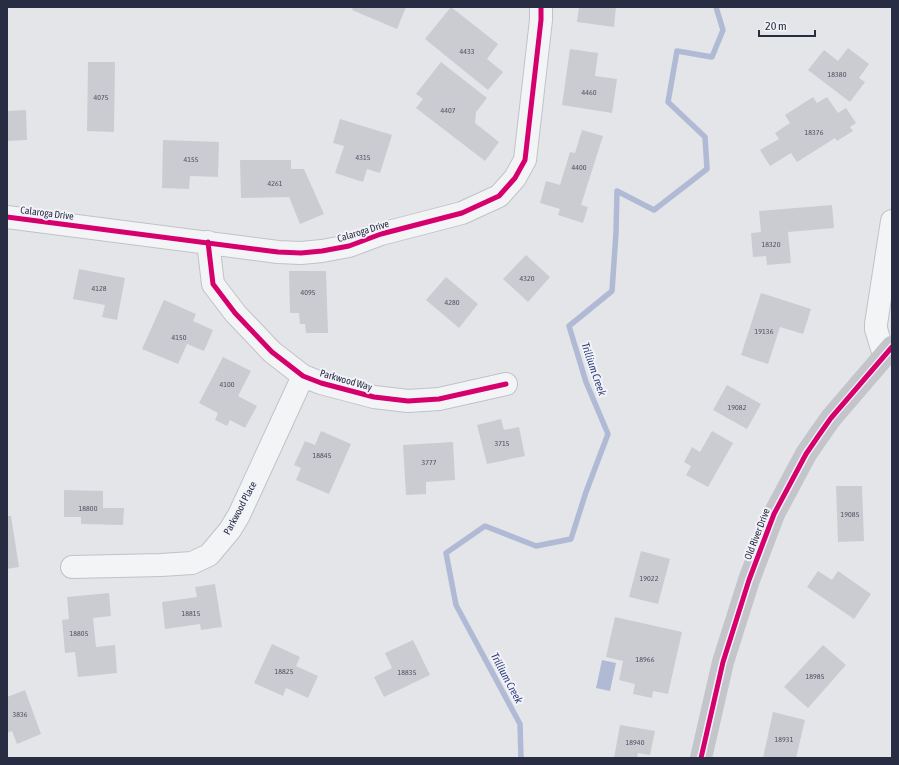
<svg xmlns="http://www.w3.org/2000/svg" width="899" height="765" font-family="'Asap Condensed',sans-serif">
  <style>
    .water { fill: #b1bad5 }
    .lines { fill: none; stroke-linecap: round; stroke-linejoin: round }
    .stream { stroke: #b1bad5; stroke-width: 5.5 }
    .building { fill: #cbccd1 }
    .street-casing { stroke: #c1c2c7; stroke-width: 24 }
    .street { stroke: #f3f4f6; stroke-width: 22 }
    .secondary { stroke: #c4c5ca; stroke-width: 22 }
    .cycleway-casing { stroke: #f2f3f8; stroke-width: 8 }
    .cycleway { stroke: #d6006c; stroke-width: 5 }
    .labels { text-anchor: middle; dominant-baseline: central; stroke-width: 4; stroke-linejoin: round; paint-order: stroke }
    .number-label { font-size: 8px; fill: #535669 }
    .street-label { font-size: 10px; fill: #292d44; stroke: #f2f3f8 }
    .water-label { font-size: 11px; font-style: italic; fill: #30407b; stroke: #f2f3f8 }
  </style>
  <rect width="100%" height="100%" fill="#e4e5e9"/>
  <path class="water" d="M602 660 616 663 610 691 596 688Z"/>
  <g class="lines">
    <path class="stream" d="M521 758 520 724 456 605 446 553 485 526 536 546 571 539 586 492 608 434 586 382 569 326 612 291 616 233 617 191 654 210 707 169 705 137 668 102 677 51 712 57 723 30 716 7"/>
  </g>
  <g class="building">
    <path d="M353 7H406L397 29 352 10Z"/>
    <path d="M451 7 498 44 487 59 503 72 488 90 425 39Z"/>
    <path d="M579 7H616L614 27 577 22Z"/>
    <path d="M848 48 869 64 859 78 865 82 850 102 808 70 824 50 838 61Z"/>
    <path d="M570 49 598 53 595 76 617 79 612 113 562 105Z"/>
    <path d="M88 62H115L114 132 87 131Z"/>
    <path d="M441 62 487 98 476 112 475 123 499 142 485 161 416 108 423 99 416 94Z"/>
    <path d="M813 97 817 103 827 97 838 113 846 108 856 123 850 127 853 131 837 141 835 138 797 162 791 153 770 166 760 150 779 139 775 133 790 123 785 115Z"/>
    <path d="M26 110 27 140 7 141V111Z"/>
    <path d="M340 119 392 135 380 173 367 169 363 182 335 173 344 146 333 143Z"/>
    <path d="M582 130 603 136 581 205 588 207 583 223 558 215 560 209 540 203 546 181 560 185 570 152 575 153Z"/>
    <path d="M163 140 219 142 218 177 190 176 189 189 162 188Z"/>
    <path d="M240 160H291V169H304L324 214 300 224 289 197 241 198Z"/>
    <path d="M832 205 834 228 788 232 791 263 767 265 766 256 753 257 751 233 761 232 759 211Z"/>
    <path d="M526 255 550 277 528 302 503 279Z"/>
    <path d="M79 269 125 278 117 320 102 317 105 305 73 299Z"/>
    <path d="M289 271H326L328 333H306L305 324H300L299 313H290Z"/>
    <path d="M446 277 478 304 459 328 426 300Z"/>
    <path d="M761 293 811 309 803 334 780 327 768 364 741 355Z"/>
    <path d="M164 300 196 314 193 321 213 330 204 351 187 344 178 364 142 349Z"/>
    <path d="M223 357 251 371 238 396 257 406 245 428 230 420 227 426 215 420 218 413 199 403Z"/>
    <path d="M727 385 761 404 747 429 713 410Z"/>
    <path d="M501 419 504 430 519 427 525 456 487 464 477 425Z"/>
    <path d="M321 431 351 444 329 494 296 480 301 468 294 465 305 441 315 445Z"/>
    <path d="M712 431 733 443 708 487 686 475 691 466 684 462 692 447 700 452Z"/>
    <path d="M453 442 455 480 426 482V494L406 495 403 445Z"/>
    <path d="M836 486H862L864 541 838 542Z"/>
    <path d="M64 490 103 491V508H124L123 525 81 524V517H64Z"/>
    <path d="M7 516H11L19 567 7 569Z"/>
    <path d="M641 551 670 559 658 604 629 597Z"/>
    <path d="M818 571 832 580 838 571 871 594 854 619 807 587Z"/>
    <path d="M215 584 222 627 201 630 200 624 165 629 162 602 197 597 195 587Z"/>
    <path d="M109 593 111 616 93 618 96 647 115 645 117 673 78 677 75 652 65 653 62 620 69 619 67 597Z"/>
    <path d="M615 617 682 632 668 694 653 691 652 698 633 694 635 684 619 680 623 661 606 657Z"/>
    <path d="M413 640 430 675 384 697 374 677 392 668 385 653Z"/>
    <path d="M272 644 300 657 296 666 318 676 308 698 286 688 283 696 254 683Z"/>
    <path d="M823 645 846 665 808 708 784 687Z"/>
    <path d="M25 690 41 734 17 744 12 731 7 733V697Z"/>
    <path d="M773 712 805 720 796 758H763Z"/>
    <path d="M620 725 655 731 650 755 638 753 637 758H614Z"/>
  </g>
  <g class="lines">
    <defs>
      <g id="street">
        <path d="M7 217 278 252 301 253 322 251 349 246 381 234 462 213 499 196 515 178 525 160 541 20V7"/>
        <path d="M208 242 213 284 235 313 272 352 303 376 321 383 374 397 408 401 439 399 506 384"/>
        <path d="M884 355 876 329V324L892 221"/>
        <path d="M72 567 161 565 192 563 209 555 230 530 239 515 303 376"/>
      </g>
    </defs>
    <use href="#street" class="street-casing"/>
    <use href="#street" class="street"/>
    <path class="secondary" d="M701 758 723 662 749 580 774 514 806 454 819 435 831 418 892 347"/>
    <defs>
      <g id="cycleway">
        <path d="M7 217 278 252 301 253 322 251 349 246 381 234 462 213 499 196 515 178 525 160 541 20V7"/>
        <path d="M208 242 213 284 235 313 272 352 303 376 321 383 374 397 408 401 439 399 506 384"/>
        <path d="M701 758 723 662 749 580 774 514 806 454 819 435 831 418 892 347"/>
      </g>
    </defs>
    <use href="#cycleway" class="cycleway-casing"/>
    <use href="#cycleway" class="cycleway"/>
  </g>
  <g class="labels">
    <g class="number-label">
      <text x="467" y="51">4433</text>
      <text x="837" y="74">18380</text>
      <text x="589" y="92">4460</text>
      <text x="101" y="97">4075</text>
      <text x="448" y="110">4407</text>
      <text x="814" y="132">18376</text>
      <text x="363" y="157">4315</text>
      <text x="191" y="159">4155</text>
      <text x="579" y="167">4400</text>
      <text x="275" y="183">4261</text>
      <text x="771" y="244">18320</text>
      <text x="527" y="278">4320</text>
      <text x="99" y="288">4128</text>
      <text x="308" y="292">4095</text>
      <text x="452" y="302">4280</text>
      <text x="764" y="331">19136</text>
      <text x="179" y="337">4150</text>
      <text x="227" y="384">4100</text>
      <text x="737" y="407">19082</text>
      <text x="502" y="443">3715</text>
      <text x="322" y="455">18845</text>
      <text x="429" y="462">3777</text>
      <text x="88" y="508">18800</text>
      <text x="850" y="514">19085</text>
      <text x="649" y="578">19022</text>
      <text x="191" y="613">18815</text>
      <text x="79" y="633">18805</text>
      <text x="645" y="659">18966</text>
      <text x="284" y="671">18825</text>
      <text x="407" y="672">18835</text>
      <text x="815" y="676">18985</text>
      <text x="20" y="714">3836</text>
      <text x="784" y="739">18931</text>
      <text x="635" y="742">18940</text>
    </g>
    <g class="street-label">
      <text transform="translate(47 213) rotate(7)">Calaroga Drive</text>
      <text transform="translate(363 231) rotate(-17)">Calaroga Drive</text>
      <text transform="translate(346 380) rotate(16)">Parkwood Way</text>
      <text transform="translate(240 508) rotate(-62)">Parkwood Place</text>
      <text transform="translate(757 534) rotate(-69)">Old River Drive</text>
    </g>
    <g class="water-label">
      <text transform="translate(594 369) rotate(71)">Trillium Creek</text>
      <text transform="translate(507 678) rotate(62)">Trillium Creek</text>
    </g>
  </g>
  <rect width="899" height="765" fill="none" stroke="#292d44" stroke-width="16"/>
  <path d="M759 30v6h56v-6" fill="none" stroke="#292d44" stroke-width="2"/>
  <text x="765" y="30" font-size="12" fill="#292d44" stroke="#f2f3f8" stroke-width="3" paint-order="stroke">20 m</text>
</svg>
